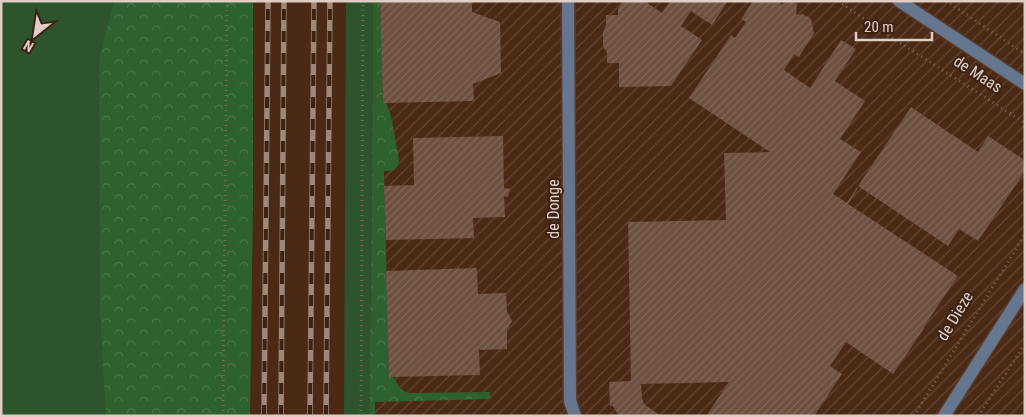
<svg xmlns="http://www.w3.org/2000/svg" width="1026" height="417" font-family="'Roboto Condensed',sans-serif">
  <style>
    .built { fill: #4a2915 }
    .industrial { fill: url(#industrial-furrows) }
    .grass { fill: #2d542d }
    .forest { fill: url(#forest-crowns) }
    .building { fill: url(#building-hatch) }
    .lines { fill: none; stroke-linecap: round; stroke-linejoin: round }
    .minor-casing { stroke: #573e2f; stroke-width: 15 }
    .path { stroke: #7c6457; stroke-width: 3; stroke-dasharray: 1 4; stroke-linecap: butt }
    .minor { stroke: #66768f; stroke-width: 12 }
    .rail-casing { stroke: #9e887c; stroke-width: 5.5 }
    .rail { stroke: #3d2213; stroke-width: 4; stroke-dasharray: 11; stroke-linecap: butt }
    .labels { text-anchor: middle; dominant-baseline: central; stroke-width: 4; stroke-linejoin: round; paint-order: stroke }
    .street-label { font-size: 16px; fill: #e0cec5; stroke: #3d2213 }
  </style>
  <defs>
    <pattern id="industrial-furrows" width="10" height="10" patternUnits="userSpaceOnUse" patternTransform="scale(1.25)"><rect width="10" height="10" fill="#4a2915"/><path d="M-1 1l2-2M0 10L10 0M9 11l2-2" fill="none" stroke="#644736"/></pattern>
    <pattern id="forest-crowns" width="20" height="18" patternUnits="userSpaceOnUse" patternTransform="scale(1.25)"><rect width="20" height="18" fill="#2d612f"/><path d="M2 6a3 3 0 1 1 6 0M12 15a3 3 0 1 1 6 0" fill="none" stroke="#4b764c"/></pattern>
    <pattern id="building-hatch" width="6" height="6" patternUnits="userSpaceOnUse" patternTransform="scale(1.25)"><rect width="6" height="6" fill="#6e5040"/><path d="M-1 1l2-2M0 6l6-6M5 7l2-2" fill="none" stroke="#82685a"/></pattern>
  </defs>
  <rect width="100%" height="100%" fill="#3d2213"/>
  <path class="built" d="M237 1H354L353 416H229Z"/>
  <path class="industrial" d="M354 1H1025V416H353Z"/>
  <g class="grass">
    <path d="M1 1H222L217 416H1Z"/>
    <path d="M346 1H373L372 200 369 416H344Z"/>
  </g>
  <g class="forest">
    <path d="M114 1H253V201L250 416H106L100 312 99 60Z"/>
    <path d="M373 1H380L383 103H386L391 116 399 160 397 167 393 171H384L389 376 393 377 400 388 407 393 490 392V399L375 402V416H369L372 200Z"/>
  </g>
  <g class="building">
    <path d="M380 1H472V12L500 22 501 73 473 84 474 101 383 103Z"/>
    <path d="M623 1H644L662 13 670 1H728L712 25 691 11 681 26 702 40 671 86 619 87V63H607V53L603 46V32L606 25V15H618V9Z"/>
    <path d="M753 1H780L781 5 789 1H792L797 4 796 15 803 14 811 19 814 33 799 57 794 54 784 70 810 88 841 40 856 49 835 81 865 101 840 139 861 152 833 194 847 203 857 187 858 188 848 204 958 276 925 325 923 330 893 374 846 342 830 366 842 374 814 416H706L729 382 641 384 642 399 645 405 661 416H619L613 406H610L609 382 631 381 628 222 726 220 724 153 770 152 689 98 731 35 735 38 746 22 741 19Z"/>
    <path d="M911 107 978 152 988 136 1023 159 1025 171 978 241 959 229 948 246 858 186Z"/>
    <path d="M503 136 504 188 510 189 508 197 504 196 505 217 473 218 474 238 386 240 384 186 414 185 413 138Z"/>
    <path d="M477 268 478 294 506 293 507 312 512 321 507 330V349L479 350 480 375 389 377 386 271Z"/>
  </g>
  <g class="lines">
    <defs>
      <g id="minor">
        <path d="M568 1 570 401 575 416"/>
        <path d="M899 1 1025 84"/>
        <path d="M944 416 1025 289"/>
      </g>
    </defs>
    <use href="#minor" class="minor-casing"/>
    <g class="path">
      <path d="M838 1 888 35 1025 123"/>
      <path d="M946 1 1025 54"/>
      <path d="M223 416 227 1"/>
      <path d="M361 416 363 1"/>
      <path d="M914 416 1025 234"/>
      <path d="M978 416 1025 344"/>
    </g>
    <use href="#minor" class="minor"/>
    <defs>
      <g id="rail">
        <path d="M264 416 268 1"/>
        <path d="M281 416 284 1"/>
        <path d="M310 416 314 1"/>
        <path d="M326 416 330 1"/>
      </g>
    </defs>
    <use href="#rail" class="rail-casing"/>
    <use href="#rail" class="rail"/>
  </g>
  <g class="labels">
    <g class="street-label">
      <text transform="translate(978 74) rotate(33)">de Maas</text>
      <text transform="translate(553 209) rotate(-90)">de Donge</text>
      <text transform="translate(955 316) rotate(-59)">de Dieze</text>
    </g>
  </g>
  <rect width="1026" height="417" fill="none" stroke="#e0cec5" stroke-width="5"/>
  <g transform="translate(35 35) rotate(210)" stroke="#3d2213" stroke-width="4" paint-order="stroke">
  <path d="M0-4L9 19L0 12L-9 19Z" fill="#e0cec5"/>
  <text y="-8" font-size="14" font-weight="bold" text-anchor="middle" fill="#e0cec5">N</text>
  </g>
  <path d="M856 32v8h76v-8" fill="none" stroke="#e0cec5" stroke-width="2.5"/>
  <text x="864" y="32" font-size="15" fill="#e0cec5" stroke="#3d2213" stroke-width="4" paint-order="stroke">20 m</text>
</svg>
